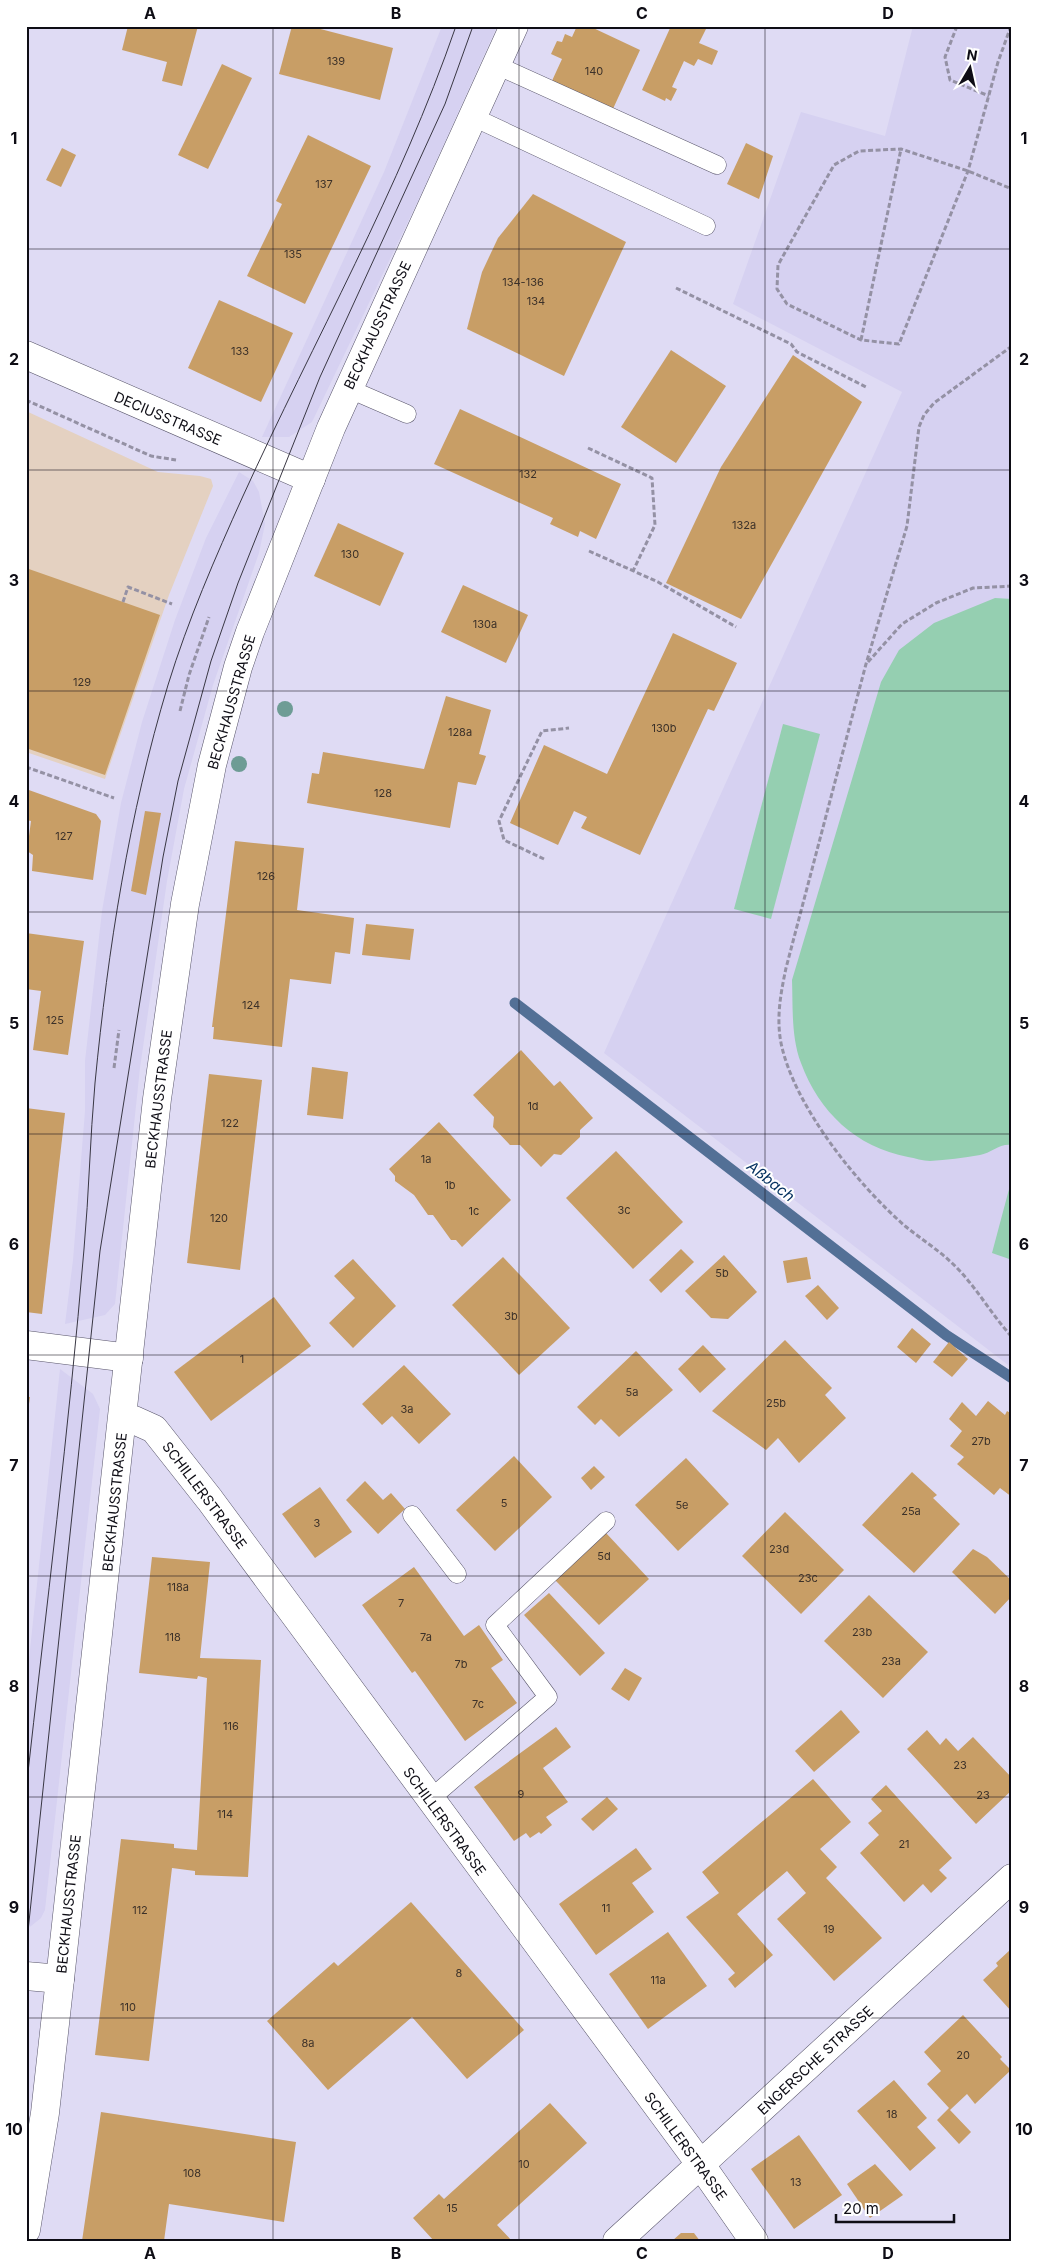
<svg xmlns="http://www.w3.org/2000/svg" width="1038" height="2267" font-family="Inter,sans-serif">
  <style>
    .commercial { fill: #e4d1c1 }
    .built { fill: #d6d1f1 }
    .green { fill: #95cfb1 }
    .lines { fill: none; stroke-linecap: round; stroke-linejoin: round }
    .stream { stroke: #537096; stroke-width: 11 }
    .building { fill: #c89e66 }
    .lane-casing { stroke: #58556a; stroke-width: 19 }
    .street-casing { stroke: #58556a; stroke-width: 29 }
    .secondary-casing { stroke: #58556a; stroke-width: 29 }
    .path { stroke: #9491a4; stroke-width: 3; stroke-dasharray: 5 2.5; stroke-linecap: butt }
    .lane { stroke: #fff; stroke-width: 18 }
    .street { stroke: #fff; stroke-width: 28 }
    .secondary { stroke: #fff; stroke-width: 28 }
    .tram { stroke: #393743; stroke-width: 1 }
    .tree { fill: #6e9c95 }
    .grid { fill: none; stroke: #0e0d15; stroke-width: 1; stroke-opacity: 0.55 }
    .labels { text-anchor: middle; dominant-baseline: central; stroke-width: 4; stroke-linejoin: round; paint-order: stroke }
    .number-label { font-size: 11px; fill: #3c3129 }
    .street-label { font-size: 14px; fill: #0e0d15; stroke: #fff }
    .water-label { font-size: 15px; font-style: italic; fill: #03305f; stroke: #fff }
    .neatline { fill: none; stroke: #0e0d15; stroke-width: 2 }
    .grid-label { font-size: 16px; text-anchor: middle; font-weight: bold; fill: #0e0d15 }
  </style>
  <rect width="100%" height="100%" fill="#dfdbf4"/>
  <path class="commercial" d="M26 411 158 472 200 476 211 479 213 486 169 595 105 779 26 752Z"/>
  <g class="built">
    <path d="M442 26H497L423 190 312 422 289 437H262L384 172Z"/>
    <path d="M913 26H1012V1368L604 1053 902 392 733 304 801 112 885 136Z"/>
    <path d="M239 472 253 481 259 492 265 524 259 553 213 685 184 789 167 881 140 1068 115 1304 105 1315 65 1324 73 1260 85 1111V1061L102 911 121 803 142 722 175 620 206 538Z"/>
    <path d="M60 1369 93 1394 100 1409 45 1910 41 1918 26 1930V1687Z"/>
  </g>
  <g class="green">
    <path d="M995 598 1012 599V1145C1000 1143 991 1153 980 1155 964 1158 946 1160 930 1161 923 1161 915 1158 908 1157 856 1147 819 1112 801 1063 791 1037 793 1007 792 980L881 682 899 650 934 623Z"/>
    <path d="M783 724 820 734 771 919 734 909Z"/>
    <path d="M1012 1178V1260L992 1253Z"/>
  </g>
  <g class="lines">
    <path class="stream" d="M515 1003 946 1335 1012 1378"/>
  </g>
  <g class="building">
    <path d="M128 26H198L182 86 162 81 167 62 122 50Z"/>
    <path d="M292 26H309L393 48 380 100 279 74Z"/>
    <path d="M577 26H589L640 50 612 111 551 83 562 59 551 54 557 41 562 42 565 34 572 37Z"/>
    <path d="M671 26 707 27 699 43 718 51 712 65 698 59 694 66 684 61 672 87 677 89 671 101 666 98 665 101 642 90Z"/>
    <path d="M222 64 252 78 208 169 178 155Z"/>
    <path d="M308 135 371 166 305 304 247 276 282 204 276 201Z"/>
    <path d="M746 143 773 156 759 199 727 184Z"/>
    <path d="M62 148 76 155 61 187 46 180Z"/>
    <path d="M533 194 626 242 564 376 467 329 482 272 498 238Z"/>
    <path d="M219 300 293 333 261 402 188 368Z"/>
    <path d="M671 350 726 386 676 463 621 427Z"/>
    <path d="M793 355 862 402 741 619 666 583 721 467Z"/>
    <path d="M460 409 621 484 596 539 580 531 578 537 550 524 553 518 434 464Z"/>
    <path d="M338 523 404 553 380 606 314 576Z"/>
    <path d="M26 568 160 615 105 775 26 748Z"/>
    <path d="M463 585 528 615 506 663 441 632Z"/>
    <path d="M673 633 737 663 714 711 708 709 640 855 581 828 587 817 574 811 558 845 510 823 544 745 607 774Z"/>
    <path d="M446 696 491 710 479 754 486 756 476 785 458 782 450 828 307 803 312 773 319 774 323 752 424 769Z"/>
    <path d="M26 789 96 814 101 821 93 880 32 871 33 855 27 851 31 821 26 820Z"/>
    <path d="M145 811 161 813 146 895 131 891Z"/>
    <path d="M235 841 304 848 297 910 354 918 350 954 335 952 331 984 290 979 282 1047 213 1039 214 1027H212Z"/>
    <path d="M366 924 414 929 410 960 362 955Z"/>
    <path d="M26 933 84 941 68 1055 33 1050 41 991 26 989Z"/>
    <path d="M521 1050 554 1086 560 1081 593 1118 580 1130V1137L561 1155 554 1154 541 1167 520 1145H510L493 1127 494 1117 473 1095Z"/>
    <path d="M312 1067 348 1072 343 1119 307 1115Z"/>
    <path d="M209 1074 262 1080 240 1270 187 1263Z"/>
    <path d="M26 1108 65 1113 42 1314 26 1312Z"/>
    <path d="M439 1122 511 1200 462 1247 456 1240H451L433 1215H428L414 1195 395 1181V1176L389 1169Z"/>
    <path d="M616 1151 683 1222 633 1269 566 1198Z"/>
    <path d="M681 1249 694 1262 661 1293 649 1280Z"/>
    <path d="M724 1255 757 1292 728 1319 711 1318 685 1291Z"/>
    <path d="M503 1257 570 1328 519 1375 452 1305Z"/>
    <path d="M807 1257 811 1279 787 1283 783 1261Z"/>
    <path d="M353 1259 396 1306 353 1348 329 1323 355 1298 334 1276Z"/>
    <path d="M818 1285 839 1308 827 1320 805 1296Z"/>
    <path d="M274 1297 311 1346 211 1421 174 1372Z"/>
    <path d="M912 1328 931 1344 916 1363 897 1347Z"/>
    <path d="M785 1340 832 1388 825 1395 846 1418 799 1463 778 1438 766 1450 712 1411Z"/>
    <path d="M949 1342 968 1359 952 1377 933 1362Z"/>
    <path d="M703 1345 726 1369 700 1393 678 1369Z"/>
    <path d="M636 1351 673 1390 619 1437 601 1419 595 1425 577 1407Z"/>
    <path d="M404 1365 451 1414 419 1444 392 1416 382 1425 362 1404Z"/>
    <path d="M26 1397H30L27 1418H26Z"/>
    <path d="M988 1401 1005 1415 1007 1411 1012 1414V1497L1000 1488 994 1495 957 1464 964 1457 950 1446 962 1431 949 1419 962 1402 976 1416Z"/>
    <path d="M514 1456 552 1497 495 1551 456 1510Z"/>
    <path d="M686 1458 729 1504 678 1551 635 1505Z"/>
    <path d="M594 1466 605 1477 591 1490 581 1478Z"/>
    <path d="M912 1472 937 1495 933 1498 960 1524 914 1573 862 1525Z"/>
    <path d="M365 1481 383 1500 391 1493 405 1509 378 1534 346 1500Z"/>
    <path d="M320 1487 352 1532 315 1558 282 1514Z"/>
    <path d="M785 1512 844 1570 801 1614 742 1556Z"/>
    <path d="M606 1533 649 1579 599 1625 555 1580Z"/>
    <path d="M973 1549 987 1557 1012 1581V1596L995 1614 952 1572Z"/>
    <path d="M152 1557 210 1562 200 1658 261 1660 248 1877 195 1875V1871L172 1868 149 2061 95 2055 121 1839 174 1844V1848L197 1850 207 1678 198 1676 197 1679 139 1673Z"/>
    <path d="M414 1567 464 1636 479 1625 503 1660 491 1668 517 1703 465 1741 415 1671 412 1673 362 1605Z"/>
    <path d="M549 1593 605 1653 580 1676 524 1615Z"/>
    <path d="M869 1595 928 1652 883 1698 824 1641Z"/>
    <path d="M625 1668 642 1678 629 1701 611 1689Z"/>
    <path d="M841 1710 860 1732 814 1772 795 1751Z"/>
    <path d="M556 1727 571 1747 543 1768 568 1802 546 1817 552 1825 541 1834 539 1832 530 1838 526 1833 514 1841 474 1787Z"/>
    <path d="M927 1730 940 1745 946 1738 958 1751 973 1737 1012 1778V1790L976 1824 907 1749Z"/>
    <path d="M813 1779 851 1822 820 1849 837 1867 826 1878 882 1938 834 1981 777 1919 806 1893 787 1871 737 1914 773 1955 735 1988 728 1979 735 1973 686 1917 719 1893 702 1872Z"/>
    <path d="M886 1785 952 1858 939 1870 947 1878 931 1893 923 1884 904 1902 860 1853 879 1835 868 1823 882 1811 871 1799Z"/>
    <path d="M607 1797 618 1809 593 1831 581 1819Z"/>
    <path d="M636 1848 652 1869 632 1883 654 1912 596 1955 559 1904Z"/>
    <path d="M411 1902 524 2030 467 2079 412 2017 328 2090 267 2021 334 1962 338 1966Z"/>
    <path d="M668 1932 707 1986 648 2029 609 1974Z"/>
    <path d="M1010 1950 1012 1952V2012L983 1980 998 1966 996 1963Z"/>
    <path d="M963 2015 1002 2057 1000 2059 1011 2070 975 2104 967 2094 950 2110 971 2132 959 2144 937 2120 949 2108 927 2084 941 2071 924 2052Z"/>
    <path d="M894 2080 927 2118 917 2127 936 2148 910 2171 857 2111Z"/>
    <path d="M550 2103 587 2143 497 2225 512 2241H434L413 2218 439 2194 444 2199Z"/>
    <path d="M101 2112 296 2142 284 2222 169 2204 164 2241H82Z"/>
    <path d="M799 2135 842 2195 794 2229 751 2169Z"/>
    <path d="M875 2164 903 2195 870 2218 847 2184Z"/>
    <path d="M681 2233H694L700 2241H672Z"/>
  </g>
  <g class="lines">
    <defs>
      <g id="lane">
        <path d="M496 65 717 165"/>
        <path d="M473 117 706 226"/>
        <path d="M347 388 407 414"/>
        <path d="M412 1515 457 1574"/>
        <path d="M429 1800 548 1697 495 1625 606 1521"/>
      </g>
      <g id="street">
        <path d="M26 355 311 479"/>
        <path d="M26 1345 129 1358"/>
        <path d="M123 1418 134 1420 154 1429 210 1500 701 2165 754 2241"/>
        <path d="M26 1976 60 1979"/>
        <path d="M26 2230 45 2113 60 1979 157 1099 185 904 212 765 238 667 250 632 331 428 514 26"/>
      </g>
      <path id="secondary" d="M617 2241 1012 1878"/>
    </defs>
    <use href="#lane" class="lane-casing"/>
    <use href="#street" class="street-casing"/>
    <use href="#secondary" class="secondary-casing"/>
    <g class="path">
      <path d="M957 26 945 57 950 80 989 96"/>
      <path d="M1011 26 998 62 968 171 899 344 861 340 787 304 777 289 778 265 834 165 859 151 901 149 968 171 1012 189"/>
      <path d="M676 288 791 344 797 352 868 388"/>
      <path d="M861 340 901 149"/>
      <path d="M1012 346 934 403 924 415 919 427 907 526 866 664 786 968C781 992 776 1017 781 1043 794 1106 857 1184 905 1226 922 1240 942 1252 958 1269 978 1290 992 1315 1012 1337"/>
      <path d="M26 400 151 456 176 460"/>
      <path d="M588 448 652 478 655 525 633 571"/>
      <path d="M589 551 658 582 736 627"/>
      <path d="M123 602 128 587 172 604"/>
      <path d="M868 662 902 624 936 603 973 588 1012 586"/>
      <path d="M180 711 189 675 209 617"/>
      <path d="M26 767 114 798"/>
      <path d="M544 859 504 840 499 821 542 731 569 728"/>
      <path d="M114 1068 119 1030"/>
    </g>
    <use href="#lane" class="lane"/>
    <use href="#street" class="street"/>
    <use href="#secondary" class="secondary"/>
    <g class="tram">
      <path d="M26 1790C46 1610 69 1429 84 1249 89 1194 90 1138 95 1083 108 949 129 814 168 685 188 620 215 558 243 496 314 340 400 189 456 26"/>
      <path d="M26 1950 100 1251 163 857 178 781 211 661 238 583 320 377 445 104 473 26"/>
    </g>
  </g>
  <g class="tree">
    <circle cx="285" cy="709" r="8"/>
    <circle cx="239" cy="764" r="8"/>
  </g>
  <path class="grid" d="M273 26V2241M519 26V2241M765 26V2241M26 249H1012M26 470H1012M26 691H1012M26 912H1012M26 1134H1012M26 1355H1012M26 1576H1012M26 1797H1012M26 2018H1012"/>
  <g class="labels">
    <g class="number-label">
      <text x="336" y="61">139</text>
      <text x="594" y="71">140</text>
      <text x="324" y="184">137</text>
      <text x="293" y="254">135</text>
      <text x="523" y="282">134-136</text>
      <text x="536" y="301">134</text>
      <text x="240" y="351">133</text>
      <text x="528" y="474">132</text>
      <text x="744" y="525">132a</text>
      <text x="350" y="554">130</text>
      <text x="485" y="624">130a</text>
      <text x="82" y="682">129</text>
      <text x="664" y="728">130b</text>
      <text x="460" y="732">128a</text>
      <text x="383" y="793">128</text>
      <text x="64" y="836">127</text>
      <text x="266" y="876">126</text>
      <text x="251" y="1005">124</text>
      <text x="55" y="1020">125</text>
      <text x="533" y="1106">1d</text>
      <text x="230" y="1123">122</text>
      <text x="426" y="1159">1a</text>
      <text x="450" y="1185">1b</text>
      <text x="624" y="1210">3c</text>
      <text x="474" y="1211">1c</text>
      <text x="219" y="1218">120</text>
      <text x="722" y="1273">5b</text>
      <text x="511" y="1316">3b</text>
      <text x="242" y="1359">1</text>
      <text x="632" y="1392">5a</text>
      <text x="776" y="1403">25b</text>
      <text x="407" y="1409">3a</text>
      <text x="981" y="1441">27b</text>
      <text x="504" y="1503">5</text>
      <text x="682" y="1505">5e</text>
      <text x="911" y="1511">25a</text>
      <text x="317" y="1523">3</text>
      <text x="779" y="1549">23d</text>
      <text x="604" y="1556">5d</text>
      <text x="808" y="1578">23c</text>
      <text x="178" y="1587">118a</text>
      <text x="401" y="1603">7</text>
      <text x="862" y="1632">23b</text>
      <text x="173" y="1637">118</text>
      <text x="426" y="1637">7a</text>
      <text x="891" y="1661">23a</text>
      <text x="461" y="1664">7b</text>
      <text x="478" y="1704">7c</text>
      <text x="231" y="1726">116</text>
      <text x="960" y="1765">23</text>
      <text x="521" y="1794">9</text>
      <text x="983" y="1795">23</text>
      <text x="225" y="1814">114</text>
      <text x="904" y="1844">21</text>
      <text x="606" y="1908">11</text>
      <text x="140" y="1910">112</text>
      <text x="829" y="1929">19</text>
      <text x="459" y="1973">8</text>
      <text x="658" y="1980">11a</text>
      <text x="128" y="2007">110</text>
      <text x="308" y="2043">8a</text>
      <text x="963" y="2055">20</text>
      <text x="892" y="2114">18</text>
      <text x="524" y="2164">10</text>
      <text x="192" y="2173">108</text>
      <text x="796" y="2182">13</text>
      <text x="452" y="2208">15</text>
    </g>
    <g class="street-label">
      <text transform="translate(377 325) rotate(-65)">BECKHAUSSTRASSE</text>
      <text transform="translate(168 418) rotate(23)">DECIUSSTRASSE</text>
      <text transform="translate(231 702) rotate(-74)">BECKHAUSSTRASSE</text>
      <text transform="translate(158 1099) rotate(-83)">BECKHAUSSTRASSE</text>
      <text transform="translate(205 1495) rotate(53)">SCHILLERSTRASSE</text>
      <text transform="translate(114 1502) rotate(-84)">BECKHAUSSTRASSE</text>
      <text transform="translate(445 1821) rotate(54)">SCHILLERSTRASSE</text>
      <text transform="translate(68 1904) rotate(-84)">BECKHAUSSTRASSE</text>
      <text transform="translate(815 2060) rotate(-43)">ENGERSCHE STRASSE</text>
      <text transform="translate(686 2146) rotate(54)">SCHILLERSTRASSE</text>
    </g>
    <g class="water-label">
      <text transform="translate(771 1181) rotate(38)">Aßbach</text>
    </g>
  </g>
  <rect width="1038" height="2267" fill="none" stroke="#ffffff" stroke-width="55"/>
  <g transform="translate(970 68) rotate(9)" stroke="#ffffff" stroke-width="4" paint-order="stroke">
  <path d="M0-4L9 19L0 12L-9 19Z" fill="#0e0d15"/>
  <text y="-8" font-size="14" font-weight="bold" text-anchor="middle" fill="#0e0d15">N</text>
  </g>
  <path d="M836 2214v8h118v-8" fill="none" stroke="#0e0d15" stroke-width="2.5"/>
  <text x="843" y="2214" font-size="15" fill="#0e0d15" stroke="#ffffff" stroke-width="4" paint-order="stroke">20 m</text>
  <rect x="28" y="28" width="982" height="2212" class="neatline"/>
  <g class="grid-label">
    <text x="150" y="19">A</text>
    <text x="396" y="19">B</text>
    <text x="642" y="19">C</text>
    <text x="888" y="19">D</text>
    <text x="14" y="144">1</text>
    <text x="1024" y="144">1</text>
    <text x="14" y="365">2</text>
    <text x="1024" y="365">2</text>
    <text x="14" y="586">3</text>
    <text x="1024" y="586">3</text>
    <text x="14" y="807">4</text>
    <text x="1024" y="807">4</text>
    <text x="14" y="1029">5</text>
    <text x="1024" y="1029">5</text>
    <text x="14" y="1250">6</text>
    <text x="1024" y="1250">6</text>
    <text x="14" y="1471">7</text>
    <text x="1024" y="1471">7</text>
    <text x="14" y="1692">8</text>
    <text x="1024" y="1692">8</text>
    <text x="14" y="1913">9</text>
    <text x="1024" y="1913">9</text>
    <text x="14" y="2135">10</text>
    <text x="1024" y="2135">10</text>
    <text x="150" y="2259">A</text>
    <text x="396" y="2259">B</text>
    <text x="642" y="2259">C</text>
    <text x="888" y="2259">D</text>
  </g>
</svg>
